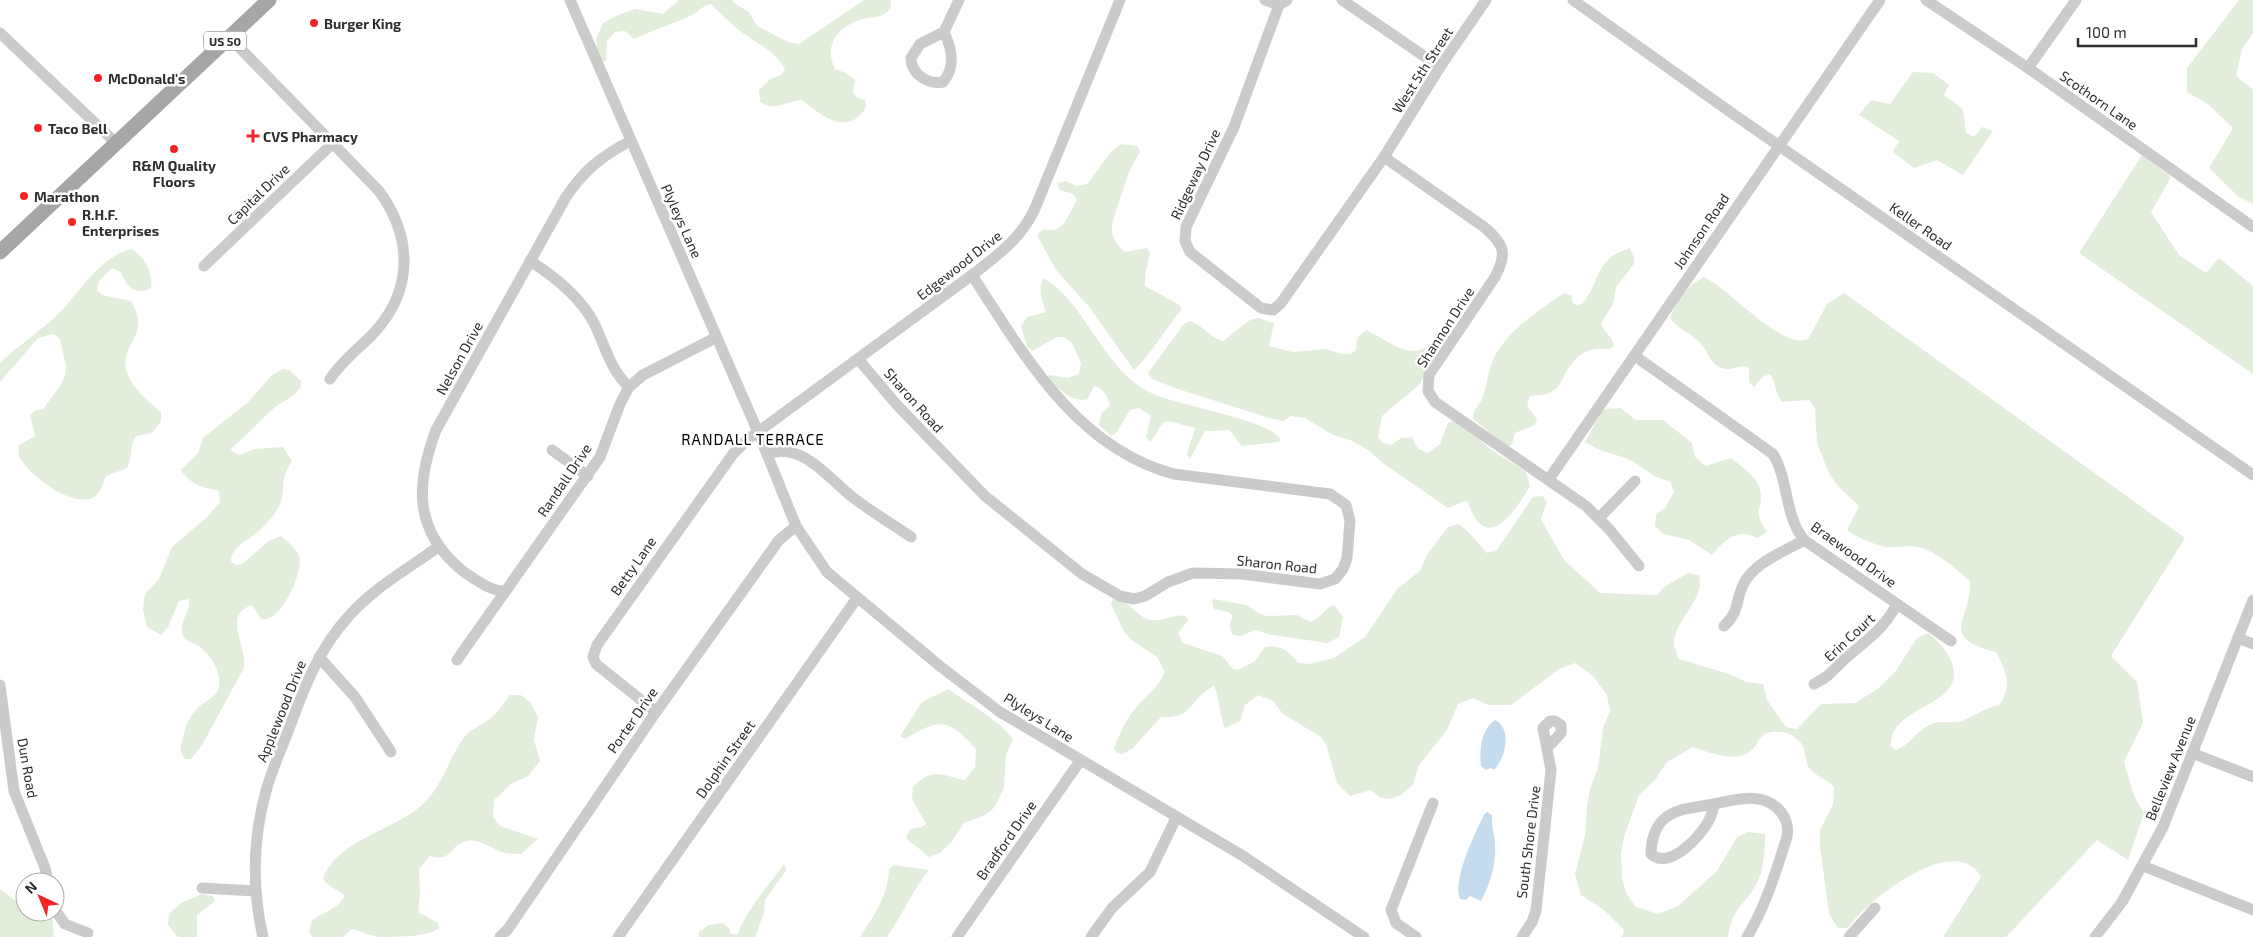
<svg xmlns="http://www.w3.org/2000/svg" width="2253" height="937" font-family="'Exo 2',sans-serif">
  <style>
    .green { fill: #e3eddb }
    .water { fill: #c5dbee }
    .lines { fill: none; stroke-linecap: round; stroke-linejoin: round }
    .minor { stroke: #cbcbcb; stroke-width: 11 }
    .major { stroke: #a6a6a6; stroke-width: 15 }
    .poi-dot { fill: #f22423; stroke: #fff; stroke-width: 2 }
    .labels { text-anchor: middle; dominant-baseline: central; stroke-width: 5; stroke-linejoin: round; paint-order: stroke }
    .shield { fill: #fff; stroke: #6d6d6d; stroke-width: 1 }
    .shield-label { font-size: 12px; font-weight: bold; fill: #2e2e2e }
    .poi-label { font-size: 14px; font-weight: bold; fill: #2e2e2e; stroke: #fff; text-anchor: start }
    .street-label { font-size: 14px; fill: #2e2e2e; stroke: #fff }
    .neighbourhood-label { font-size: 15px; letter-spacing: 1px; fill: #000; stroke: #fff }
  </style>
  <rect width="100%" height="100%" fill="#fff"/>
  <g class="green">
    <path d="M679 0H732L734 3 749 12 757 26 788 42 799 44 864 0H891C893 20 870 16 859 20 836 29 824 46 835 69L846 73 855 80 853 93 858 98 865 100 866 107C848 137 823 117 802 100 787 101 774 112 760 102L759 90 770 79 781 75 785 70C777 50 749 40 734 26 726 19 718 11 711 4 702 5 698 13 690 16 672 24 653 30 634 39L625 31 615 32 607 41 606 61 598 62 596 39 603 23 618 15 635 9 663 14Z"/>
    <path d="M2239 0H2253V33L2242 49 2236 76 2253 90V204L2239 197 2209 168 2233 128 2208 104 2187 92V68Z"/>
    <path d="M1913 72 1933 73 1949 85 1944 95 1963 109 1966 133 1974 137 1982 127 1993 131 1963 175 1937 160 1914 168 1893 152 1899 141 1859 115 1871 100 1890 104Z"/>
    <path d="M1121 144 1137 146 1140 152C1128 171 1127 179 1120 199 1113 221 1104 234 1125 252L1147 248 1150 254 1145 275V286L1178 304 1182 309C1165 329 1153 352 1134 370L1090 308 1056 270 1037 235 1043 229C1064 235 1067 216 1077 200L1073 194 1060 190 1057 183 1066 181 1076 186 1087 184C1099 171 1106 153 1121 144Z"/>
    <path d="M2142 155 2171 177 2151 212 2179 255 2206 273 2219 258 2253 286V374L2079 253Z"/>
    <path d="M1630 248 1634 258V264L1616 287 1613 304 1601 323C1604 333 1611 333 1614 346L1610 349C1586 347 1577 354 1565 374 1562 379 1560 385 1557 388 1550 395 1539 395 1530 396L1527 406 1537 419 1535 425 1515 433 1512 444 1508 447 1473 419C1472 410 1479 406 1482 399 1487 388 1487 376 1491 365 1503 332 1537 312 1564 293L1572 296V302L1576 305 1582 304C1602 281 1593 259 1630 248Z"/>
    <path d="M131 249C145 256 153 273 151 288 136 296 126 287 121 272L112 268 99 281 97 290 102 295 131 301C144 325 138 329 128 351 117 376 144 398 161 412V421L152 433 136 436C129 446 133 457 127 468L106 476C103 483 101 493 94 497 74 509 32 477 21 460 18 455 18 451 19 445L35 436 30 415 36 410 43 409 60 386 65 376 66 366 60 339 54 334 38 338 0 382V363C18 346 39 332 57 315 80 293 98 258 131 249Z"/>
    <path d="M1703 277C1729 287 1780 350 1808 339L1827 304 1844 293 2185 538 2111 656 2137 682 2143 723 2124 762 2134 796 2144 813 2128 860 2097 840 2006 937H1943L1981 877C1956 830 1867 900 1848 928H1838L1829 914 1820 847V830L1833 804 1834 787C1827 779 1812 775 1808 766 1805 758 1806 747 1799 741 1793 735 1787 732 1779 732 1756 730 1761 747 1746 754 1730 761 1708 752 1693 747L1667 762 1655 780 1639 795 1624 837 1621 854 1622 877 1626 893 1636 907 1658 914 1678 906 1717 871 1737 837 1748 832 1765 834C1765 849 1764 869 1757 883 1745 906 1733 905 1728 937H1622L1624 930 1604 910 1581 895 1575 874 1585 835 1587 806 1590 789 1598 768 1603 728 1610 711 1607 695 1593 676 1575 663 1559 669 1511 705H1488L1473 698 1458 704 1447 730 1419 765 1413 785 1401 795 1390 799 1379 797 1371 790 1350 796 1337 783 1326 744 1321 737 1283 714 1273 701 1258 695 1245 705 1240 721 1225 728C1219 714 1220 700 1214 686 1188 699 1195 719 1161 717L1132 749 1122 754 1117 753 1114 748C1120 733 1126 719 1137 706 1148 695 1159 686 1165 672L1157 657 1130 639 1123 630 1111 604 1113 599C1133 602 1133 613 1147 619 1161 624 1173 613 1186 616L1188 621 1178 633 1183 643 1222 656 1233 669 1238 670 1255 661 1265 647C1280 645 1289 650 1298 663L1309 664 1334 658 1365 637 1398 588 1420 571 1427 555 1448 527 1458 524C1470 531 1477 543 1487 553L1496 551 1533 497 1543 496 1547 502 1541 519 1564 560 1600 593 1657 595 1664 587 1688 573 1699 575C1706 600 1674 619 1674 644 1675 649 1677 654 1679 659L1729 674 1746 682 1763 684 1767 700 1786 727 1797 729 1821 704 1855 703 1879 688 1895 672 1917 638 1928 633C1944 645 1966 672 1946 692 1928 710 1889 716 1891 747L1896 750C1911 744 1916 731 1931 724 1940 720 1952 724 1962 721 1975 716 1985 708 1999 705 2013 686 2006 671 1996 652 1936 637 1972 620 1970 581 1954 568 1938 552 1918 547 1908 545 1896 548 1886 547 1874 544 1857 538 1847 530L1859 506 1838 486 1829 473 1817 443 1815 409 1809 400 1782 402C1774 391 1777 385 1770 374L1762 377 1754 387 1749 382V368C1740 364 1734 370 1726 369 1711 367 1709 353 1701 344 1692 333 1678 330 1670 318 1677 300 1687 287 1703 277Z"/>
    <path d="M1044 278C1052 284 1061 290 1067 298 1094 328 1112 373 1149 392 1176 406 1269 419 1280 439L1279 442 1242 446 1229 430 1208 431H1205L1190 459 1187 454 1195 428C1191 426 1188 427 1183 425 1158 416 1164 426 1150 442L1146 437 1151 416 1139 408 1130 410 1117 432 1111 436 1099 425 1101 414 1110 405C1107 396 1104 388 1094 386L1088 399C1074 404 1057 388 1048 378L1049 375 1068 378 1079 374 1081 363 1072 343 1064 337H1057L1032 351 1027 347 1021 326 1027 317 1046 312C1042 300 1037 289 1044 278Z"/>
    <path d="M1258 318 1274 323 1269 346 1293 352 1325 349 1342 354H1350L1356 350 1357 338 1366 330C1382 337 1402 355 1420 350 1430 346 1436 337 1447 334L1450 337 1448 340 1418 386 1382 416 1378 437 1383 443 1391 445 1401 438 1412 437 1418 449 1428 453 1440 444 1448 423 1454 421 1461 423 1489 448 1526 472 1530 486C1514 514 1485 555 1468 502L1465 501 1448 508 1384 464 1368 450 1352 441 1331 434 1305 418 1291 416 1283 421 1269 418 1178 389 1152 379 1148 373 1184 324 1190 321C1203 325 1209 337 1223 341L1250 320Z"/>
    <path d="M283 369 289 370 301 381V387L294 395 275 407 230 450 239 455 255 449 283 447 292 461C281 478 285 480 282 497 280 510 269 521 261 529 251 540 231 545 231 562L237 565 242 564 269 541 281 536C288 542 295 547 299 556 304 572 281 623 261 619L252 605C222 614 247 645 244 668L202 745 191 759H185L180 750C183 737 186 721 195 711 201 703 213 699 218 690 224 676 211 655 199 646 193 642 184 642 182 633 180 621 191 611 189 599L179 601 168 627 161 635 147 627 143 610 144 599 145 594 159 579 172 547 208 516 220 502 219 491C202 487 191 485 181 470L198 453 203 438 248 402 272 375Z"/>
    <path d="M1621 408 1635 420H1663L1692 443 1695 457 1706 466 1731 458C1740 465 1758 478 1760 489 1765 512 1750 506 1767 532L1757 538C1738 527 1724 540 1712 555L1689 540 1663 534 1655 526 1656 514 1665 508 1674 492 1670 481C1653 479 1643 466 1628 459 1612 453 1600 452 1585 442L1603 409Z"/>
    <path d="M1214 599 1246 605 1260 614 1267 616 1297 615 1311 622C1321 618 1324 608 1334 605L1343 617 1339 637 1328 643 1272 635 1256 630 1240 636 1233 635 1229 626 1233 616 1228 612 1214 609 1212 602Z"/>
    <path d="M948 689C966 702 1003 722 1013 740L1006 754 1004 788 994 808 985 815 964 823 952 841 940 853 929 857 906 838 910 829 922 827 926 824 912 799 913 787C933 767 939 775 965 780L975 767 976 749C948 718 940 718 905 739L900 736 922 702Z"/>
    <path d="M510 695H521L530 702 538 717 534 740 540 761 528 776 511 784 494 800 493 817 500 826 538 839 521 854C516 854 510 854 505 853 492 850 481 838 467 841 448 845 453 863 430 856L419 869 420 894 418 912 438 923 439 928C429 937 394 937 379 937 370 936 361 931 352 929L343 937H312L309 931 312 920 338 905 345 896C338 889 328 887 323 879 338 838 394 832 424 803 443 785 448 759 463 739 470 729 482 725 491 718 498 713 504 702 510 695Z"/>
    <path d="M784 864 786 870 765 900 764 913 755 937H699V932L709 925 723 923 729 928 731 934H738C747 908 768 887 784 864Z"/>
    <path d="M894 865 929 870C912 891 902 915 887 937H860C875 914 888 896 889 869Z"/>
    <path d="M0 889 16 901 25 899V912H52L54 937H0Z"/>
    <path d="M202 894 213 896 215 901 197 915V937H178L168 925 169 914 181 903Z"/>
  </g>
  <g class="water">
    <path d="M1495 720C1513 729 1505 759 1494 770L1491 768 1486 770 1481 766C1479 751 1481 729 1495 720Z"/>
    <path d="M1487 812 1492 815C1492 823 1492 828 1494 835 1498 857 1492 881 1481 901L1470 896 1466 900 1460 899C1452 880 1475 833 1484 815Z"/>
  </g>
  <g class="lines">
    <g class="minor">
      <path d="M570 0 758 432 796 526 827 572 941 667 1000 712 1243 856 1364 937"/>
      <path d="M1265 0 1279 5 1287 0"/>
      <path d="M1342 0 1440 67"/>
      <path d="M1573 0 1736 116 2253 475"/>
      <path d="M1926 0 2028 68 2253 227"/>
      <path d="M1279 5 1234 127 1186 227 1185 241 1190 252 1261 308 1273 310 1281 303 1384 157 1440 67 1486 0"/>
      <path d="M944 32C952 49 956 67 943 82 928 85 911 74 911 58L920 44 944 32 959 0"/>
      <path d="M0 33 115 142"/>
      <path d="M229 37 379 191C413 238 414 291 372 335 357 350 342 361 330 379"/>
      <path d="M2028 68 2076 0"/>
      <path d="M1384 157 1484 227C1504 244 1508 253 1495 277L1429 375 1428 391 1435 402 1586 506 1609 529 1639 566"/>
      <path d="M530 261C554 276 580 297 594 323 605 346 610 369 629 387"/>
      <path d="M204 266 332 144"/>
      <path d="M1635 356 1773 454C1789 480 1784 515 1804 540L1951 641"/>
      <path d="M859 360 897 405 985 496 1082 574 1120 596 1134 599 1145 596 1168 582 1193 573 1242 574 1320 584 1335 579 1343 569 1347 558 1350 521 1346 505 1330 494 1174 474C1076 448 1024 355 972 275"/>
      <path d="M552 450 588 476"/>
      <path d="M767 454C803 442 826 476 851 496 870 511 891 523 911 537"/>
      <path d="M1549 479 1880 0"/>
      <path d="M1599 518 1635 481"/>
      <path d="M505 591C490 591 476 580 464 572 414 532 415 486 436 430L566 197C585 169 601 157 630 141"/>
      <path d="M1724 626C1740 611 1735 602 1743 585 1754 562 1784 552 1804 540"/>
      <path d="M2238 638 2253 644"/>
      <path d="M319 657 355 697 391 752"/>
      <path d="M457 660 600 457 620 404 629 387 643 375 715 338"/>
      <path d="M1814 684C1831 676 1833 669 1847 657 1868 639 1883 630 1897 604"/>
      <path d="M0 685 14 791 45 868 48 882"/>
      <path d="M656 712 596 664 593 657 597 645 733 454 747 440 972 275C998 255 1023 237 1036 206L1120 0"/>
      <path d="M2192 753 2253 777"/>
      <path d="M1714 804C1713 809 1712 815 1709 820 1701 836 1669 871 1651 854 1651 841 1655 827 1664 819 1676 808 1694 808 1708 805 1733 801 1763 789 1781 812 1787 820 1789 827 1787 837 1776 871 1766 906 1747 937"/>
      <path d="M2143 866 2253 910"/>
      <path d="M202 888 255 891"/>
      <path d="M55 910 65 924 88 933"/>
      <path d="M263 937C252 889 253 838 266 791 272 769 282 748 290 726 305 686 319 649 348 617 373 588 408 569 438 547"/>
      <path d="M500 937 508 929 656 712 779 540 796 526"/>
      <path d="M618 937 857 598"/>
      <path d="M957 937 1080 761"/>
      <path d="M1091 937 1112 908 1150 872 1176 818"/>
      <path d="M1416 937 1396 923 1391 910 1433 803"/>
      <path d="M1522 937 1532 922 1536 911 1551 770 1543 728 1550 721H1555L1561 725V733L1548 747"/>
      <path d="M1849 937 1875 908"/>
      <path d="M2095 937 2122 902 2163 827 2253 600"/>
    </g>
    <path class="major" d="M0 252 269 0"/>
  </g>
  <g class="poi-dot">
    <circle cx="314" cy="23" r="5"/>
    <circle cx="98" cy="78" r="5"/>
    <circle cx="38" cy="128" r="5"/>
    <path d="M250.5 128.5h5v5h5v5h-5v5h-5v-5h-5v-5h5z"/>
    <circle cx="174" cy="149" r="5"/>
    <circle cx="24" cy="196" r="5"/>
    <circle cx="72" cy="222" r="5"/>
  </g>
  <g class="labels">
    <rect class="shield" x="204" y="31.5" width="42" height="19" rx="4"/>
    <g class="shield-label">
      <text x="225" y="41">US 50</text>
    </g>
    <g class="poi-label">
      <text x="324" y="23">Burger King</text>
      <text x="108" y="78">McDonald's</text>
      <text x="48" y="128">Taco Bell</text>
      <text x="263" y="136">CVS Pharmacy</text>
      <text x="174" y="165" text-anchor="middle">R&amp;M Quality<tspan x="174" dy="16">Floors</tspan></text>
      <text x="34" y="196">Marathon</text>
      <text x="82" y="214">R.H.F.<tspan x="82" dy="16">Enterprises</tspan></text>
    </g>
    <g class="street-label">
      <text transform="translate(1422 70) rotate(-57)">West 5th Street</text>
      <text transform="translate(2099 100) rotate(35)">Scothorn Lane</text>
      <text transform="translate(1195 174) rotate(-65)">Ridgeway Drive</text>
      <text transform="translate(258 194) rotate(-44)">Capital Drive</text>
      <text transform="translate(682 221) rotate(66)">Plyleys Lane</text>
      <text transform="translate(1921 226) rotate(35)">Keller Road</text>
      <text transform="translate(1701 231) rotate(-56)">Johnson Road</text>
      <text transform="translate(959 265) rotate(-38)">Edgewood Drive</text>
      <text transform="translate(1445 327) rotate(-57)">Shannon Drive</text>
      <text transform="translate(459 358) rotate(-61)">Nelson Drive</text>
      <text transform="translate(914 400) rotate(48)">Sharon Road</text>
      <text transform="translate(564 480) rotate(-56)">Randall Drive</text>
      <text transform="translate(1854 554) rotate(36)">Braewood Drive</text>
      <text transform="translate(1277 564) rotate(6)">Sharon Road</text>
      <text transform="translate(633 566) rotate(-55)">Betty Lane</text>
      <text transform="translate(1849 637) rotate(-43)">Erin Court</text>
      <text transform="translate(281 711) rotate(-68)">Applewood Drive</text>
      <text transform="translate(1039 717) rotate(32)">Plyleys Lane</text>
      <text transform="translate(632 720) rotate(-55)">Porter Drive</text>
      <text transform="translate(725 759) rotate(-55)">Dolphin Street</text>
      <text transform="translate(28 768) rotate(80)">Dun Road</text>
      <text transform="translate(2170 768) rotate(-68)">Belleview Avenue</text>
      <text transform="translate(1006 840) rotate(-55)">Bradford Drive</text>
      <text transform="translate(1528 842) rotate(-83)">South Shore Drive</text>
    </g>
    <g class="neighbourhood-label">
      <text x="753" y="439">RANDALL TERRACE</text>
    </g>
  </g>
  <g transform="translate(40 897) rotate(316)"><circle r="24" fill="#ffffff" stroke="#ababab"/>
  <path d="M0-4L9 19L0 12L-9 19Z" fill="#f22423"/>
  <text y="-8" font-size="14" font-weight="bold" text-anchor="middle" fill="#2e2e2e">N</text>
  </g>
  <path d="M2078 38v8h118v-8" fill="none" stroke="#2e2e2e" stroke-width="2.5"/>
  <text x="2086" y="38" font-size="15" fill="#2e2e2e" stroke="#ffffff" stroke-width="4" paint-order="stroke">100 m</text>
</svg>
